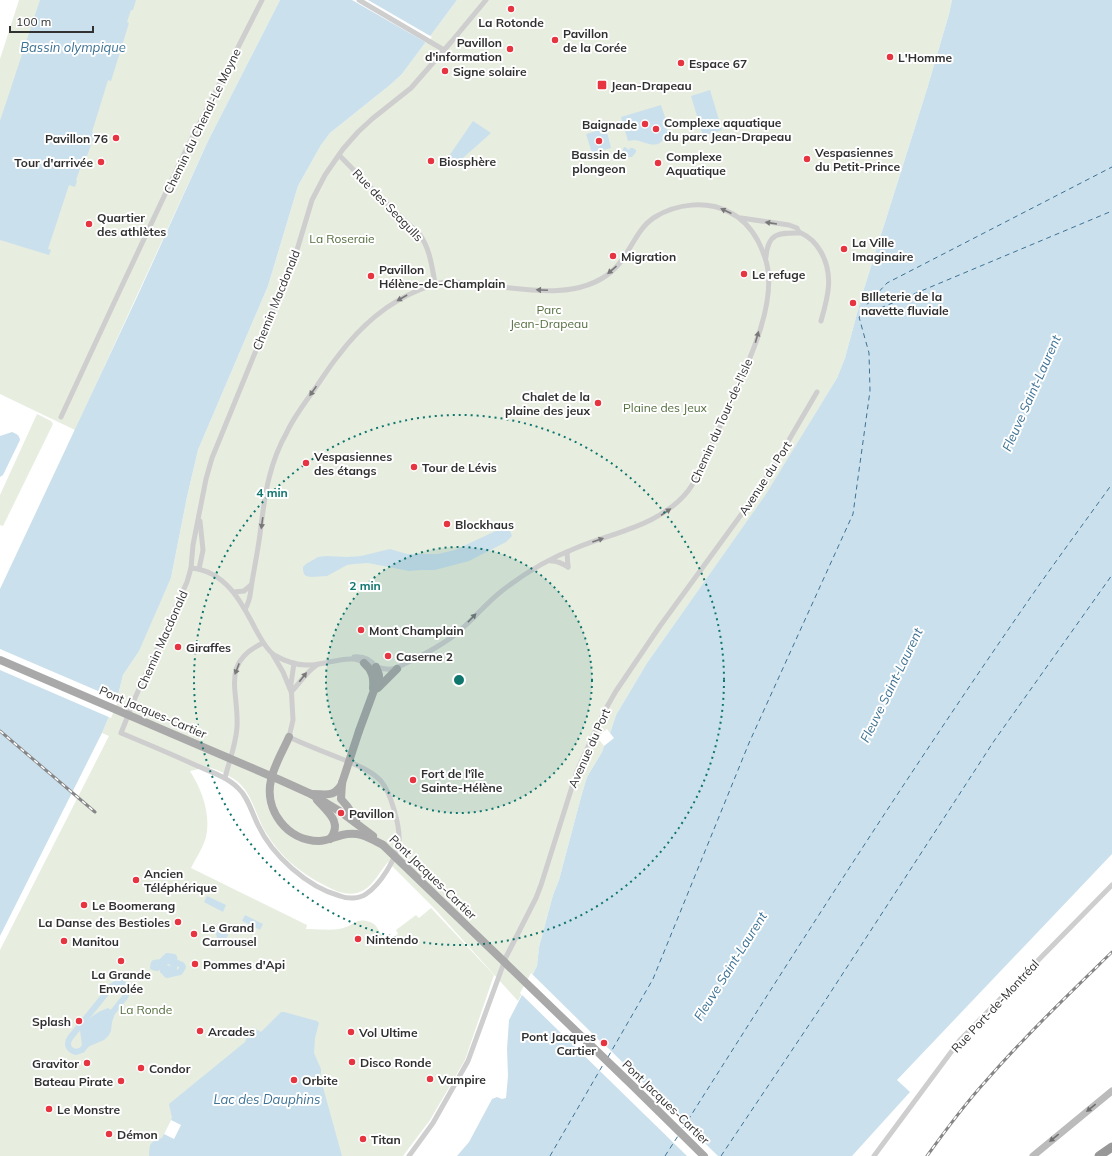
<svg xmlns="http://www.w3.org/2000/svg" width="1112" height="1156" font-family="Mulish,sans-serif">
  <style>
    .green { fill: #e7eddf }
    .water { fill: #cbe0ed }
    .pier { fill: #fff }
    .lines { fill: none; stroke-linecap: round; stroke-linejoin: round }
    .canal { stroke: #cbe0ed; stroke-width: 6 }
    .ferry { stroke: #3d7294; stroke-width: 1; stroke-dasharray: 5 4; stroke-linecap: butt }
    .street { stroke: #cecece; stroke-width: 5 }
    .secondary { stroke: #bbb; stroke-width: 7 }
    .primary { stroke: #a9a9a9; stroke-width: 8 }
    .highway { stroke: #989898; stroke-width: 9 }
    .rail-casing { stroke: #868686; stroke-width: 3 }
    .rail { stroke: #fff; stroke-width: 1.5; stroke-dasharray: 4.5; stroke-linecap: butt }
    .primary-bridge { stroke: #a9a9a9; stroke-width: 8 }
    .oneway { fill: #787878 }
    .oneway2 { fill: #6f6f6f }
    .ring { fill: none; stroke: #0f766e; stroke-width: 2; stroke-dasharray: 2 4 }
    .poi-dot { fill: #e63441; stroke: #fff; stroke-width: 1.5 }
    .labels { text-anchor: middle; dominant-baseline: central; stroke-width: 4; stroke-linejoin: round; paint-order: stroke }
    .poi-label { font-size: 12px; font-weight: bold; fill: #313131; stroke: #fff; text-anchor: start }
    .street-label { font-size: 12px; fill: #313131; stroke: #fff }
    .park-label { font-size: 12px; fill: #536d3d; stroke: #fff }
    .water-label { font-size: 13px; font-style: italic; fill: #3d7294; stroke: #fff }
    .centre { fill: #0f766e; stroke: #fff; stroke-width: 2 }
    .ring-label { font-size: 12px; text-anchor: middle; font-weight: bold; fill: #0f766e; stroke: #fff; stroke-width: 4; stroke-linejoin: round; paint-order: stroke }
  </style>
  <rect width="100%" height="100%" fill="#fff"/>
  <g class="green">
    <path d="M19 0H280L208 141 75 430 0 394V59Z"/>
    <path d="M457 0H952L949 14 927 89 862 295 845 358 837 378 767 493 647 663 616 715 610 733 607 729 597 737 604 746 602 752 587 777 581 797 559 880 553 895 539 947 537 966 518 1001 433 907 388 862C381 870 373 885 364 890 350 898 337 892 324 885 300 873 280 856 266 833 256 817 253 795 238 782 232 777 219 770 211 768 205 767 196 770 190 771 202 790 211 814 206 837 203 848 196 858 191 868L307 925 306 929C315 929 336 931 343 928 354 925 357 917 370 922 378 925 377 930 382 935 384 937 388 938 391 939L398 934 396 930 416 915 419 918 431 908 494 975 465 1060 430 1120 403 1156H0V950L109 736 102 733 118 695 123 675 138 652 171 578 187 497 198 450 268 286 298 186 321 145 330 133 390 85 402 74Z"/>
    <path d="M37 414 51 421 53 424 3 526 0 525V495Z"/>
  </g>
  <g class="water">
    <path d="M40 0H136L133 10H131L127 22 129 23 111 81 108 80 92 132 95 134 83 167 81 166 76 180 77 181 75 187 69 185 48 249 51 250 49 255 0 240V121Z"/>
    <path d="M280 0H457L402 74 390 85 330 133 321 145 298 186 268 286 198 450 187 497 171 578 139 651 123 675 118 695 102 733 0 936V589L137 297 208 141Z"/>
    <path d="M952 0H1112V854L897 1080 910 1092 852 1156H457L469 1142 492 1099 497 1097 502 1099 506 1098 508 1076 507 1049 509 1020 537 966 539 947 553 895 559 880 581 797 587 777 602 752 604 746 614 738 610 733 616 715 647 663 766 494 837 378 845 358 862 295 927 89 949 14Z"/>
    <path d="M710 90 722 130 703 136 691 96Z"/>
    <path d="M661 105C664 116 674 134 661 142 658 145 653 145 649 144 640 142 638 139 628 141L621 117Z"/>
    <path d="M473 121 491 133 455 165 447 159Z"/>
    <path d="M606 128 611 148 592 153 586 134Z"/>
    <path d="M624 147H625L629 150 630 148H633L636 150V152L632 157H627L624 159 620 154 623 151V149Z"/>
    <path d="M12 432C17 434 19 435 20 440L3 475 0 477V436Z"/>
    <path d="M502 528H509L512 536 506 542 469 561 435 570H421L409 571 368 563 354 564 347 565 327 576 311 577 306 576 304 574 303 570V567L306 564 318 557 326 556 347 557 361 556 390 549 407 554H438L455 550Z"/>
    <path d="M207 896 226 905 223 912 204 902Z"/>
    <path d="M245 915 263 924 260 930 242 921Z"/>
    <circle cx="222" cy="934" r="6"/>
    <path d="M108 1008 115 1013 112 1022 111 1031 109 1035 104 1040 85 1048 82 1046 80 1030C87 1020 95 1012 108 1008Z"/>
    <path d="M281 1012H284L317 1021 319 1023 315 1038 314 1053 321 1069V1080L342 1156H149C150 1142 149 1143 162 1138L172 1118 169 1104 245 1042 252 1027 261 1032Z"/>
  </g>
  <g class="pier">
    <path d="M352 0H368L432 37 427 43Z"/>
    <path d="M0 649 119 700 111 718 0 670Z"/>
    <path d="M531 973 600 1041H602L606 1045 607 1047 718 1156H687L520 993Z"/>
    <path d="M171 1120 181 1125 174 1139 164 1134Z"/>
  </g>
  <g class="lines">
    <g class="canal">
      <path d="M167 956 174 957 175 962 182 965 183 967 180 972 167 975 163 971 167 968 172 970 174 968V965L170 961H167L157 968 153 967 154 963 161 962Z"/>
      <path d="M119 982C127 984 129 991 125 997L82 1050 76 1052C68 1050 66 1044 70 1038L112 986Z"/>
    </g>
    <g class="ferry">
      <path d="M861 311 887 283 1112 167"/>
      <path d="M608 1057 653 979 749 743 853 514 870 391 869 353 859 317 1112 211"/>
      <path d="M683 1128C795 951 908 774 1028 601 1055 562 1084 523 1112 484"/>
      <path d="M550 1156 604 1063"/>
      <path d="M665 1156 678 1136"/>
      <path d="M721 1156 823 1004 994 741 1112 575"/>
    </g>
    <g class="street">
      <path d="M359 0 444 50"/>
      <path d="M339 155 381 198 420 235C430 249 432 267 435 283"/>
      <path d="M741 218 789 225 797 228 799 232"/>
      <path d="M766 257C768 231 781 233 801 233 810 237 816 243 821 252 834 275 828 297 821 321"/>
      <path d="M61 417 120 290 184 154 262 0"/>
      <path d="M567 552 568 567"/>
      <path d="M551 561C558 561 562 563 568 567"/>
      <path d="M191 568C226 571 242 603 256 630 261 639 266 649 274 655 283 660 296 665 306 665 321 666 338 658 352 659 357 659 362 661 366 664"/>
      <path d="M199 569 203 550 200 521"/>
      <path d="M234 592 244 591 251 585"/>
      <path d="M245 609C251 600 250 593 252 582 255 564 259 545 261 526 263 510 265 494 269 478 273 462 279 446 287 432 294 417 304 404 314 390 322 379 329 367 338 356 359 328 387 303 419 290 429 286 436 283 446 282 497 281 568 308 611 272 630 257 634 230 655 217 676 204 706 200 729 212 742 218 751 228 758 241 761 247 764 254 766 261 779 305 743 374 725 415 718 430 712 445 705 460 700 471 695 482 688 491 661 525 615 532 576 548 550 558 525 573 503 590 486 603 473 620 457 633 444 644 430 651 415 659 398 666 395 673 376 667"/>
      <path d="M273 655 283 672 290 689"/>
      <path d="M354 657C363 656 371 660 376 667"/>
      <path d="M294 663 291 684 293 720 289 737C306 745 324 752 342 759 356 765 371 770 381 781 391 793 400 826 399 841 397 858 380 885 366 894 359 899 348 899 340 896 307 887 272 855 258 825 252 813 248 797 238 788 226 776 208 771 193 764 169 753 145 743 121 733L135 698 187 582 191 568 193 545 206 479 212 458 297 250 312 200 325 175 343 149 358 132 372 119 411 88 452 41 486 0"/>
      <path d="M291 692C300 683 306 672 317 665"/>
      <path d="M225 778C229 761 236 745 237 727 239 690 220 663 263 643"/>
      <path d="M409 1156 433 1123 468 1061 506 957 536 898 541 885 577 771 604 712 616 691 660 626 754 497 772 469 817 392"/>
      <path d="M874 1156 960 1040 1112 885"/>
    </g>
    <path class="secondary" d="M1033 1156 1112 1091"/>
    <g class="primary">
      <path d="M364 663C372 670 374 677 373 688"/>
      <path d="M378 688 397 669"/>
      <path d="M359 731 373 693 379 681V675L376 667"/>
      <path d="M289 737C283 751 274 765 271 780 264 810 287 841 319 841 327 841 334 837 342 835 359 831 368 837 383 845"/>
      <path d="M342 783 341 799 347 806 356 820"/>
      <path d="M311 794 341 812 373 836"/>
      <path d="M312 794C327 794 333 798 342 784"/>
      <path d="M317 800C328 812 343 823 330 839"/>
    </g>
    <path class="highway" d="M1099 1156 1112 1147"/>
    <defs>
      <g id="rail">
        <path d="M0 731 95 812"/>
        <path d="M927 1156C945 1131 964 1105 985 1082 1025 1036 1069 994 1112 952"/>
      </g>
    </defs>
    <use href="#rail" class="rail-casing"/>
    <use href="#rail" class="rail"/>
    <g class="primary-bridge">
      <path d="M0 660 280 780 311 794"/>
      <path d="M342 783 359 731"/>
      <path d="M383 845 633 1086 704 1156"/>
    </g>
  </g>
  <defs><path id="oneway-solid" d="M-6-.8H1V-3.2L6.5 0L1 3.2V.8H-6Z"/></defs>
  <g class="oneway">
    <use href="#oneway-solid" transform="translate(726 211) rotate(-155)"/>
    <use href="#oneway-solid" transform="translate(771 223) rotate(-171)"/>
    <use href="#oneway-solid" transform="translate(612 270) rotate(139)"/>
    <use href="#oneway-solid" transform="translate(542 290) rotate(-178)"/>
    <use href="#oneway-solid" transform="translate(402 298) rotate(150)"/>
    <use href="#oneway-solid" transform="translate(757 337) rotate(-74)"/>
    <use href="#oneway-solid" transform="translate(313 391) rotate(125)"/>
    <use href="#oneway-solid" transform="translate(666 512) rotate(-34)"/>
    <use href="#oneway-solid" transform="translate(262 523) rotate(98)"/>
    <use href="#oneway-solid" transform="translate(598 540) rotate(-19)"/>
    <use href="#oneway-solid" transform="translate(472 618) rotate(-46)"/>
    <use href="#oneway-solid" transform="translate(237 669) rotate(111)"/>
    <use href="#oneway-solid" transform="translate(303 677) rotate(-52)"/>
  </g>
  <g class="oneway2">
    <use href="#oneway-solid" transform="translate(1091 1108) rotate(141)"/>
    <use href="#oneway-solid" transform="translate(1054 1138) rotate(141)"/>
  </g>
  <circle cx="459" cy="680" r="133" fill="#0f766e" fill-opacity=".12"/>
  <g class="ring">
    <circle cx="459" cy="680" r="133"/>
    <circle cx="459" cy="680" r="265"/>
  </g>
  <g class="poi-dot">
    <circle cx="511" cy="9" r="4"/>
    <circle cx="555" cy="40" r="4"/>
    <circle cx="510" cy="49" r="4"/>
    <circle cx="890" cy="57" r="4"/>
    <circle cx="681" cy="63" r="4"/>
    <circle cx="445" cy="71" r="4"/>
    <rect x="597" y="80" width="10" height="10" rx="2"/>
    <circle cx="645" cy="124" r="4"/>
    <circle cx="656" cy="129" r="4"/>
    <circle cx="116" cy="138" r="4"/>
    <circle cx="599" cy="141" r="4"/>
    <circle cx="807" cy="159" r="4"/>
    <circle cx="431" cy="161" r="4"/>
    <circle cx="101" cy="162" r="4"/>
    <circle cx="658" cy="163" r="4"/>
    <circle cx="89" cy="224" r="4"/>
    <circle cx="844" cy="249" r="4"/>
    <circle cx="613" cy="256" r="4"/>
    <circle cx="744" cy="274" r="4"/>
    <circle cx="371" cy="276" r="4"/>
    <circle cx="853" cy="303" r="4"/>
    <circle cx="598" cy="403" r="4"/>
    <circle cx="306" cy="463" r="4"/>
    <circle cx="414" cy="467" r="4"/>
    <circle cx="447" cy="524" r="4"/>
    <circle cx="361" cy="630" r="4"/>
    <circle cx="178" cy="647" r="4"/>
    <circle cx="388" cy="656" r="4"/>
    <circle cx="413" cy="780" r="4"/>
    <circle cx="341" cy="813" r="4"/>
    <circle cx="136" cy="880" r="4"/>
    <circle cx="84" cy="905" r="4"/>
    <circle cx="178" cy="922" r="4"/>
    <circle cx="194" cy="934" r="4"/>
    <circle cx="358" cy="939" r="4"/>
    <circle cx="64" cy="941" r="4"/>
    <circle cx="121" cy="961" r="4"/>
    <circle cx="195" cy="964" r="4"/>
    <circle cx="79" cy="1021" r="4"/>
    <circle cx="200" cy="1031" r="4"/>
    <circle cx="351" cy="1032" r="4"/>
    <circle cx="604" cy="1043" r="4"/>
    <circle cx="352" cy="1062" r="4"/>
    <circle cx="87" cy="1063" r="4"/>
    <circle cx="141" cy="1068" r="4"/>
    <circle cx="430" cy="1079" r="4"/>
    <circle cx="294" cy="1080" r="4"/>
    <circle cx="121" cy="1081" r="4"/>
    <circle cx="49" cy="1109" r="4"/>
    <circle cx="109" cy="1134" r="4"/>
    <circle cx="363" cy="1139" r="4"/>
  </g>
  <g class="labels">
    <g class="poi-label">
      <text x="511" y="22" text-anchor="middle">La Rotonde</text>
      <text x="563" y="33">Pavillon<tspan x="563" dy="14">de la Corée</tspan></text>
      <text x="502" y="42" text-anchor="end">Pavillon<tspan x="502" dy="14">d'information</tspan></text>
      <text x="898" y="57">L'Homme</text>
      <text x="689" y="63">Espace 67</text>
      <text x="453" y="71">Signe solaire</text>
      <text x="611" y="85">Jean-Drapeau</text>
      <text x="664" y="122">Complexe aquatique<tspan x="664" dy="14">du parc Jean-Drapeau</tspan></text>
      <text x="637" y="124" text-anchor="end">Baignade</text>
      <text x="108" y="138" text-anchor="end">Pavillon 76</text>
      <text x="815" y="152">Vespasiennes<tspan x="815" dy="14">du Petit-Prince</tspan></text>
      <text x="599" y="154" text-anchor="middle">Bassin de<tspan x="599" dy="14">plongeon</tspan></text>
      <text x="666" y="156">Complexe<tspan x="666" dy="14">Aquatique</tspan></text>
      <text x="439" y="161">Biosphère</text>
      <text x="93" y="162" text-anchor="end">Tour d'arrivée</text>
      <text x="97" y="217">Quartier<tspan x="97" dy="14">des athlètes</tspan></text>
      <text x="852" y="242">La Ville<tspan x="852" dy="14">Imaginaire</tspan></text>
      <text x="621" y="256">Migration</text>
      <text x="379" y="269">Pavillon<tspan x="379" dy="14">Hélène-de-Champlain</tspan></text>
      <text x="752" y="274">Le refuge</text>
      <text x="861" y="296">BIlleterie de la<tspan x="861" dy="14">navette fluviale</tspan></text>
      <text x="590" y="396" text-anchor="end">Chalet de la<tspan x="590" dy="14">plaine des jeux</tspan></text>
      <text x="314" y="456">Vespasiennes<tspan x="314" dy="14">des étangs</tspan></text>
      <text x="422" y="467">Tour de Lévis</text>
      <text x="455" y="524">Blockhaus</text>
      <text x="369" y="630">Mont Champlain</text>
      <text x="186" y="647">Giraffes</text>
      <text x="396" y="656">Caserne 2</text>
      <text x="421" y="773">Fort de l'île<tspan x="421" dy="14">Sainte-Hélène</tspan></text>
      <text x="349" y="813">Pavillon</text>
      <text x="144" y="873">Ancien<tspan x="144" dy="14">Téléphérique</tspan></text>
      <text x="92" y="905">Le Boomerang</text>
      <text x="170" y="922" text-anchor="end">La Danse des Bestioles</text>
      <text x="202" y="927">Le Grand<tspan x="202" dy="14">Carrousel</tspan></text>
      <text x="366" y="939">Nintendo</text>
      <text x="72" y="941">Manitou</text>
      <text x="203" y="964">Pommes d'Api</text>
      <text x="121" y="974" text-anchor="middle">La Grande<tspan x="121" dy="14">Envolée</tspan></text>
      <text x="71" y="1021" text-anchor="end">Splash</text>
      <text x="208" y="1031">Arcades</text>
      <text x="359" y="1032">Vol Ultime</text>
      <text x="596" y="1036" text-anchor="end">Pont Jacques<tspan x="596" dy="14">Cartier</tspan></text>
      <text x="360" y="1062">Disco Ronde</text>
      <text x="79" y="1063" text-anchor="end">Gravitor</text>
      <text x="149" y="1068">Condor</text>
      <text x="438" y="1079">Vampire</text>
      <text x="302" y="1080">Orbite</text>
      <text x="113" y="1081" text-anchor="end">Bateau Pirate</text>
      <text x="57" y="1109">Le Monstre</text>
      <text x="117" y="1134">Démon</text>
      <text x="371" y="1139">Titan</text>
    </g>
    <g class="street-label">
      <text transform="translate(202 121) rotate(-64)">Chemin du Chenal-Le Moyne</text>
      <text transform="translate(388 205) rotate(46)">Rue des Seagulls</text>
      <text transform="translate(276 300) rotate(-68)">Chemin Macdonald</text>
      <text transform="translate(721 421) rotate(-66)">Chemin du Tour-de-l'Isle</text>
      <text transform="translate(765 478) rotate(-57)">Avenue du Port</text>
      <text transform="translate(162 640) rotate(-66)">Chemin Macdonald</text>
      <text transform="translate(153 712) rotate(23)">Pont Jacques-Cartier</text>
      <text transform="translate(589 748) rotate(-66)">Avenue du Port</text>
      <text transform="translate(433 877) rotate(44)">Pont Jacques-Cartier</text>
      <text transform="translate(995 1006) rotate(-47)">Rue Port-de-Montréal</text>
      <text transform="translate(666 1102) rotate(44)">Pont Jacques-Cartier</text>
    </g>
    <g class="park-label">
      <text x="342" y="238">La Roseraie</text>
      <text x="549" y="309">Parc<tspan x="549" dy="14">Jean-Drapeau</tspan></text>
      <text x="665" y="407">Plaine des Jeux</text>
      <text x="146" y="1009">La Ronde</text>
    </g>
    <g class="water-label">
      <text x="73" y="47">Bassin olympique</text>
      <text transform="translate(1031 393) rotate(-66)">Fleuve Saint-Laurent</text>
      <text transform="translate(891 685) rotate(-64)">Fleuve Saint-Laurent</text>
      <text transform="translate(730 966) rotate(-58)">Fleuve Saint-Laurent</text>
      <text x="267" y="1099">Lac des Dauphins</text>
    </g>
  </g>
  <circle cx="459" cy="680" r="6" class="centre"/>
  <g class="ring-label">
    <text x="272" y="497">4 min</text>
    <text x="365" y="590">2 min</text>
  </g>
  <path d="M10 26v6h83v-6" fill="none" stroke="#313131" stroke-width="2"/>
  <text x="16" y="26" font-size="12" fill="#313131" stroke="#ffffff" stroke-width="3" paint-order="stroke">100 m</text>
</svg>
